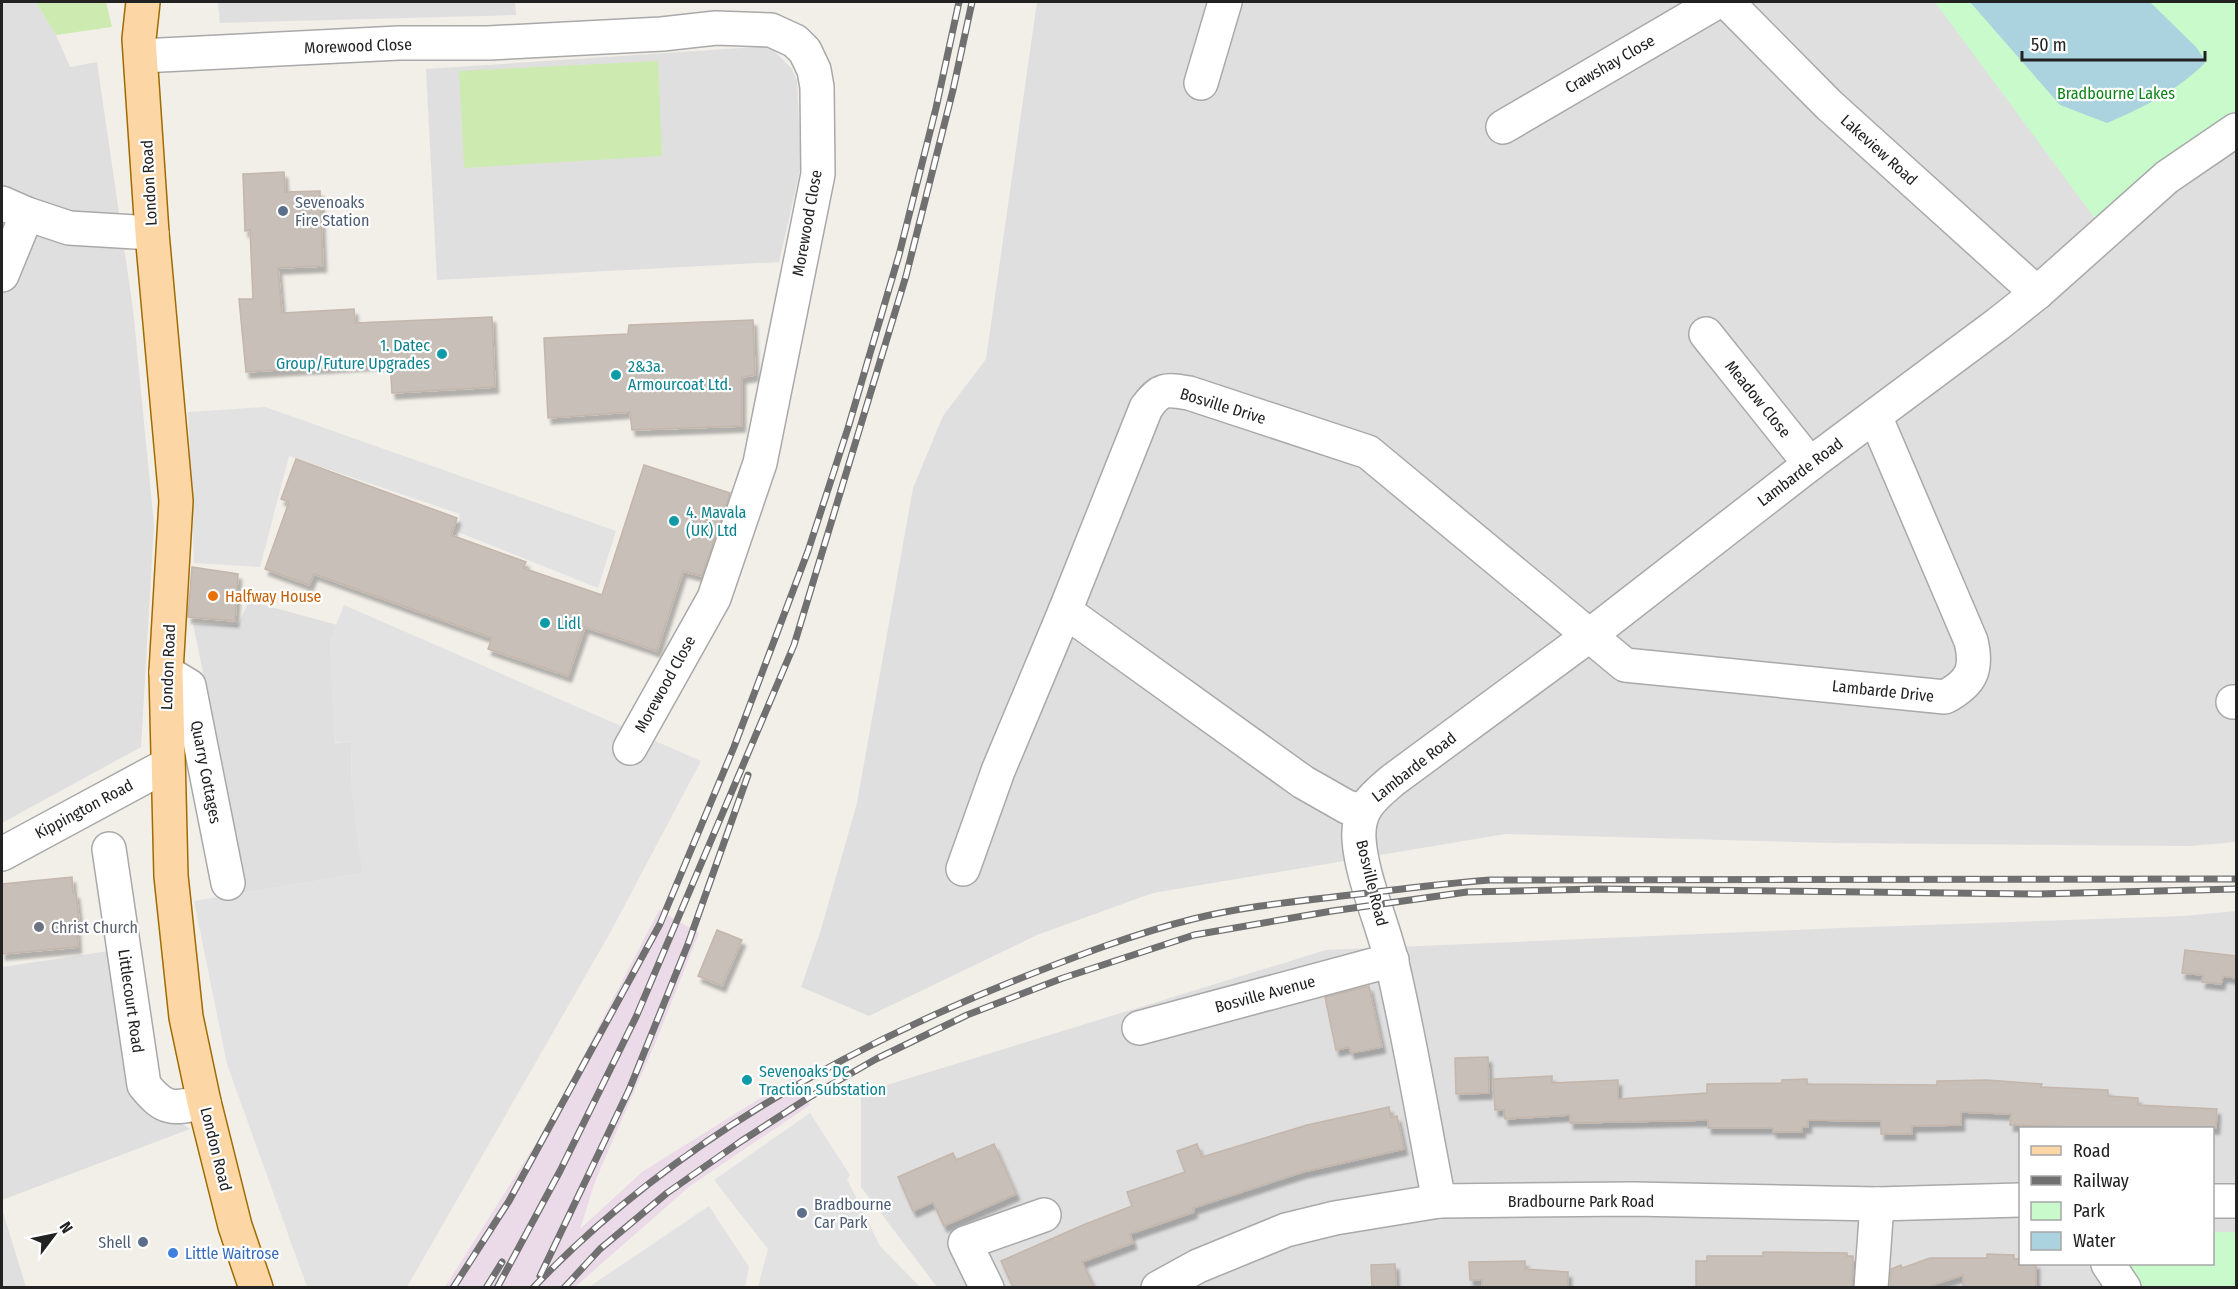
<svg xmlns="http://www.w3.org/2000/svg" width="2238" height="1289" font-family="'Fira Sans Condensed',sans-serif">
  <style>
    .residential { fill: #e0dfdf; fill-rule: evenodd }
    .industrial { fill: #ebdbe8 }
    .grass { fill: #cdebb0 }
    .park { fill: #c8facc }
    .parking { fill: #e2e2e2 }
    .water { fill: #aad3df }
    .building { fill: #c7bfb8; stroke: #c4b6ab; stroke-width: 1.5; filter: url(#shadow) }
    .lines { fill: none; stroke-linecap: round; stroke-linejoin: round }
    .minor-casing { stroke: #a9a9a9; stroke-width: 36 }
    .major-casing { stroke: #a06b00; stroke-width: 36 }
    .minor { stroke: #fff; stroke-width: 33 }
    .major { stroke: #fcd6a4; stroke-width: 33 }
    .rail-casing { stroke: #707070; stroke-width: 7 }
    .rail { stroke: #fff; stroke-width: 4.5; stroke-dasharray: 14; stroke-linecap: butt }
    .service-dot { fill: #5c6f8a; stroke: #fff; stroke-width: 2 }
    .culture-dot { fill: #0f9aa8; stroke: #fff; stroke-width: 2 }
    .food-dot { fill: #e8710a; stroke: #fff; stroke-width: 2 }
    .worship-dot { fill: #6b7280; stroke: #fff; stroke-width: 2 }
    .shop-dot { fill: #3f7fe0; stroke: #fff; stroke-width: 2 }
    .labels { text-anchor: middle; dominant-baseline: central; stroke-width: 4.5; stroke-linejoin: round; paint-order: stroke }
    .street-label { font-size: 16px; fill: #222; stroke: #fff }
    .park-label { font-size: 16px; fill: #0c8416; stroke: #fff }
    .service-label { font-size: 16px; fill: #4e5e75; stroke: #fff; text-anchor: start }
    .culture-label { font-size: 16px; fill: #0d838f; stroke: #fff; text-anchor: start }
    .food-label { font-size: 16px; fill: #c56008; stroke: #fff; text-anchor: start }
    .worship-label { font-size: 16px; fill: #5b616d; stroke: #fff; text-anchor: start }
    .shop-label { font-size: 16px; fill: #366cbe; stroke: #fff; text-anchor: start }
  </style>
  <defs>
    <filter id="shadow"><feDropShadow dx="3.5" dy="6" stdDeviation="1.5" flood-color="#0004"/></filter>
  </defs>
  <rect width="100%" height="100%" fill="#f2efe9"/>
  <g class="residential">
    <path d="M2 2H36L56 35 70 67 97 62 133 309 154 525 141 747 2 823Z"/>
    <path d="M218 2H515L516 15 220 23Z"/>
    <path d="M1037 2H2236V842L2191 846 1834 843 1505 834 1153 893 1037 935 869 1016 801 987 820 933 857 803 913 488 943 416 986 359Z"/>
    <path d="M756 47H765L774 51 792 69 797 81 801 166 779 262 437 280 426 69Z"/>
    <path d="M249 601 337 625 330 641 335 743 351 742 352 794 363 873 242 893 221 758 193 624 238 625Z"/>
    <path d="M2236 911V1287H937L861 1187V1093L1326 950 1840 928 2183 916ZM2020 1128H2212V1264H2020Z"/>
    <path d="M115 950 136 1095 190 1129 2 1200V967Z"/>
    <path d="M2 1209 26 1287H2Z"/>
  </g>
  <path class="industrial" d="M659 910 699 933 657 1039 596 1179 580 1229 642 1172 794 1077 810 1105 690 1186 575 1287H445L547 1126Z"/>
  <g class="grass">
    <path d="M36 2H106L112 27 56 35Z"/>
    <path d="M658 61 662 156 464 168 459 71Z"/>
  </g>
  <g class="park">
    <path d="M1935 2H2236V129L2099 224Z"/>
    <path d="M2213 1232H2236V1287H2139L2122 1264H2212Z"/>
  </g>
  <g class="parking">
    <path d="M265 407 616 531 598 588 458 532 460 514 289 456 260 567 194 563 188 412Z"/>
    <path d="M344 605 701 761 610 933 407 1287H307L227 1064 194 901 362 873 352 794 351 743 334 742 330 641Z"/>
    <path d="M810 1113 850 1175 847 1179 880 1246 920 1287H758L768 1249 714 1180Z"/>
    <path d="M709 1206 749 1267 745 1287H589Z"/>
  </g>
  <path class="water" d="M1970 2H2150L2196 47 2206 62C2177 91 2144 107 2107 123L2060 105Z"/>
  <g class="building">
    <path d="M284 172 285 192 320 191 323 266 278 268 282 313 354 309 355 323 492 317 495 387 392 393 390 363 246 372 239 299H253L250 230 245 231 243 174Z"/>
    <path d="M753 320 755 375 742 377V426L632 430 630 412 548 418 544 338 628 334 629 325Z"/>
    <path d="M296 459 457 518 451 535 526 562 523 568 602 595 644 465 730 493 702 576 683 571 657 651 585 627 568 676 488 649 492 638 314 574 309 585 265 569 289 502 281 499Z"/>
    <path d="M192 567 238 574 235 621 188 617Z"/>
    <path d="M72 877 73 893H76L79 920H76L78 947 2 954V884Z"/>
    <path d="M717 930 742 940 722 986 698 976Z"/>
    <path d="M2185 950 2236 956V978L2223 976 2221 984 2202 982 2203 975 2182 973Z"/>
    <path d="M1369 986 1382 1047 1351 1053 1349 1047 1336 1050 1325 997Z"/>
    <path d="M1488 1057 1489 1093 1456 1094 1455 1058Z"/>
    <path d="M1552 1076V1083L1618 1080V1099L1707 1093V1084L1782 1083V1080L1807 1079V1084L1937 1085V1081L1987 1080 2042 1084 2041 1087 2108 1090V1096L2138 1098V1105L2217 1109 2216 1128H2107L2010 1125 2011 1114 1961 1112V1125L1912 1126V1134H1881V1121L1808 1120V1127H1802V1132H1773V1128H1708V1120L1570 1123V1115L1505 1119 1504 1110H1495L1493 1079Z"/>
    <path d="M1389 1107 1391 1118 1397 1116 1404 1149 1303 1172 1193 1208 1194 1212 1130 1234 1133 1243 1082 1262 1094 1287H1013L1001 1261 1083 1225 1132 1206 1127 1192 1185 1172 1177 1151 1197 1144 1202 1157 1307 1125Z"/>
    <path d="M994 1144 1016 1194 944 1226 933 1202 913 1211 898 1177 953 1153 956 1160Z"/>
    <path d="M1763 1252 1847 1253V1256H1853L1852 1287H1696V1261H1707V1256H1763Z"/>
    <path d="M1987 1254 2014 1255V1259H2020V1263H2036V1287H1963V1275L1927 1287H1890L1891 1269 1901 1265 1902 1268 1930 1258H1987Z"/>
    <path d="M1525 1261V1269L1568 1272V1287H1482V1280H1470L1469 1262Z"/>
    <path d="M1395 1264 1396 1287H1372L1371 1265Z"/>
  </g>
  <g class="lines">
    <defs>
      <g id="minor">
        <path d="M1727 2 1829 105 2037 293"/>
        <path d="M141 56 399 43H488L662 34 716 28 771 30 795 41 805 51 814 70 817 87 818 174 760 463 714 598 630 748"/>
        <path d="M1201 83 1225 2"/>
        <path d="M1503 127 1717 2"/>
        <path d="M2 203 27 214 69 228 152 233"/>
        <path d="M2 275 27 214"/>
        <path d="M1706 334 1810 464"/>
        <path d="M1065 611 1303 782 1347 807 1362 811"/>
        <path d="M166 672 189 686 228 883"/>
        <path d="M2233 702H2236"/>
        <path d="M109 849 144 1085C165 1111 172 1109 204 1102"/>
        <path d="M2 854 167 765"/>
        <path d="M963 869 998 771 1065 611 1146 408C1160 388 1166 389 1189 393L1368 452 1625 665 1945 697C1971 683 1978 670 1971 641L1875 416"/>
        <path d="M1139 1028 1392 960"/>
        <path d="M1439 1201C1423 1120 1410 1038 1391 959 1382 922 1361 875 1359 839 1357 809 1373 797 1393 780L1590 635 1810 464 1998 324 2037 293 2167 177 2236 130"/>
        <path d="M2212 1201H2236"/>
        <path d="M2108 1264 2124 1288"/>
        <path d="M987 1288 965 1243 1044 1215"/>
        <path d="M1158 1288 1198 1266 1286 1230 1335 1218 1439 1201 1633 1199 1877 1204 2020 1200"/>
        <path d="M1871 1288 1877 1204"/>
      </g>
      <path id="major" d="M143 2 139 39 152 233 176 501 166 672 171 876 186 1017 204 1102 235 1226 256 1288"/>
    </defs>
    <use href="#minor" class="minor-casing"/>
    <use href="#major" class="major-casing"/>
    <use href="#minor" class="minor"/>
    <use href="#major" class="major"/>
    <defs>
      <g id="rail">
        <path d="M540 1276 629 1090 688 944 748 775"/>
        <path d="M453 1288 509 1201 660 924 734 747 808 551 848 428 899 255 936 108 959 2"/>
        <path d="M486 1288 502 1262"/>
        <path d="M497 1288 560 1171 636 1017 794 645 906 276 953 90 972 2"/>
        <path d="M533 1288C666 1148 839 1051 1016 980 1074 957 1133 934 1193 919 1237 908 1281 903 1325 898 1380 892 1435 884 1490 880L2236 879"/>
        <path d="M564 1288 600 1249 667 1193 740 1142 808 1098 876 1059 967 1015 1063 978 1194 935 1332 911 1467 892 1598 889 2039 894 2236 889"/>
      </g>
    </defs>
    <use href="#rail" class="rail-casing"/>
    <use href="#rail" class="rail"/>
  </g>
  <g class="service-dot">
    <circle cx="283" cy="211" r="6"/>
    <circle cx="802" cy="1213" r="6"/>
    <circle cx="143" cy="1242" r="6"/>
  </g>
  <g class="culture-dot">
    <circle cx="442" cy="354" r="6"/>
    <circle cx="616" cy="375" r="6"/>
    <circle cx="674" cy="521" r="6"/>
    <circle cx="545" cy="623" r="6"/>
    <circle cx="747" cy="1080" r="6"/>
  </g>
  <circle class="food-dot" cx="213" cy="596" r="6"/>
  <circle class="worship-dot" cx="39" cy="927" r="6"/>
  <circle class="shop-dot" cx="173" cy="1253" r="6"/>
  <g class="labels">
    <g class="street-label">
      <text transform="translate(358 46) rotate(-2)">Morewood Close</text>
      <text transform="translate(1610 64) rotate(-30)">Crawshay Close</text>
      <text transform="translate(1879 150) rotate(42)">Lakeview Road</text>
      <text transform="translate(149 183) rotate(-93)">London Road</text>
      <text transform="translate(807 223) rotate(-80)">Morewood Close</text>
      <text transform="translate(1758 399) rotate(51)">Meadow Close</text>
      <text transform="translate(1223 406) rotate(17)">Bosville Drive</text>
      <text transform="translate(1800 472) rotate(-37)">Lambarde Road</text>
      <text transform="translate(168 667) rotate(-88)">London Road</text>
      <text transform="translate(665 684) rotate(-61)">Morewood Close</text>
      <text transform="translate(1883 691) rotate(6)">Lambarde Drive</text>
      <text transform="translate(1414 767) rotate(-38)">Lambarde Road</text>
      <text transform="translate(206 772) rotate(79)">Quarry Cottages</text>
      <text transform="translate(84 809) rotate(-28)">Kippington Road</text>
      <text transform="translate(1372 883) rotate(76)">Bosville Road</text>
      <text transform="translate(1265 994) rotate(-15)">Bosville Avenue</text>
      <text transform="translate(131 1001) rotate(82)">Littlecourt Road</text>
      <text transform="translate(216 1149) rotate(76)">London Road</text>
      <text x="1581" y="1201">Bradbourne Park Road</text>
    </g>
    <g class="park-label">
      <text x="2116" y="93">Bradbourne Lakes</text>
    </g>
    <g class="service-label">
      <text x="295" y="202">Sevenoaks<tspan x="295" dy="18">Fire Station</tspan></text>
      <text x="814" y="1204">Bradbourne<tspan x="814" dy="18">Car Park</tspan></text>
      <text x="131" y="1242" text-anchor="end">Shell</text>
    </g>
    <g class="culture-label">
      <text x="430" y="345" text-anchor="end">1. Datec<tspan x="430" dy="18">Group/Future Upgrades</tspan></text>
      <text x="628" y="366">2&amp;3a.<tspan x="628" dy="18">Armourcoat Ltd.</tspan></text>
      <text x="686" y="512">4. Mavala<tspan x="686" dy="18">(UK) Ltd</tspan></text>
      <text x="557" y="623">Lidl</text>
      <text x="759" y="1071">Sevenoaks DC<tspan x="759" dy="18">Traction Substation</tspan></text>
    </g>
    <g class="food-label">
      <text x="225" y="596">Halfway House</text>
    </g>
    <g class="worship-label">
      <text x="51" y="927">Christ Church</text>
    </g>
    <g class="shop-label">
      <text x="185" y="1253">Little Waitrose</text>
    </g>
  </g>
  <rect width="2238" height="1289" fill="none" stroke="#222222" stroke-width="6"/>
  <rect x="2019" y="1127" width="195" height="138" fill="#ffffff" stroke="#a7a7a7" stroke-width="1.5"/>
  <rect x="2031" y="1146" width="30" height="9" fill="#fcd6a4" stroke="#a7a7a7" stroke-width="1.5"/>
  <text x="2073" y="1157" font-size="18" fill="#222222">Road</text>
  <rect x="2031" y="1176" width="30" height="9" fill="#707070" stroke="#a7a7a7" stroke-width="1.5"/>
  <text x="2073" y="1187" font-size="18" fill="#222222">Railway</text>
  <rect x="2031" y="1202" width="30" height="18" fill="#c8facc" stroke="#a7a7a7" stroke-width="1.5"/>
  <text x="2073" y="1217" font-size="18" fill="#222222">Park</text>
  <rect x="2031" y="1232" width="30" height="18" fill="#aad3df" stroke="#a7a7a7" stroke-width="1.5"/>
  <text x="2073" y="1247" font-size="18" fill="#222222">Water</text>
  <g transform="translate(54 1235) rotate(58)" stroke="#ffffff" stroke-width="4.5" paint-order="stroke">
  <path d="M0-4.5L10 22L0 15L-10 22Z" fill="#222222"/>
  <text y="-9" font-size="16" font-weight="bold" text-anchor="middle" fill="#222222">N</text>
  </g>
  <path d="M2022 51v9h183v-9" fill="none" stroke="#222222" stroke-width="3"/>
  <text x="2031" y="51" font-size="18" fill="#222222" stroke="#ffffff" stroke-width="4.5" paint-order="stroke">50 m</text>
</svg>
